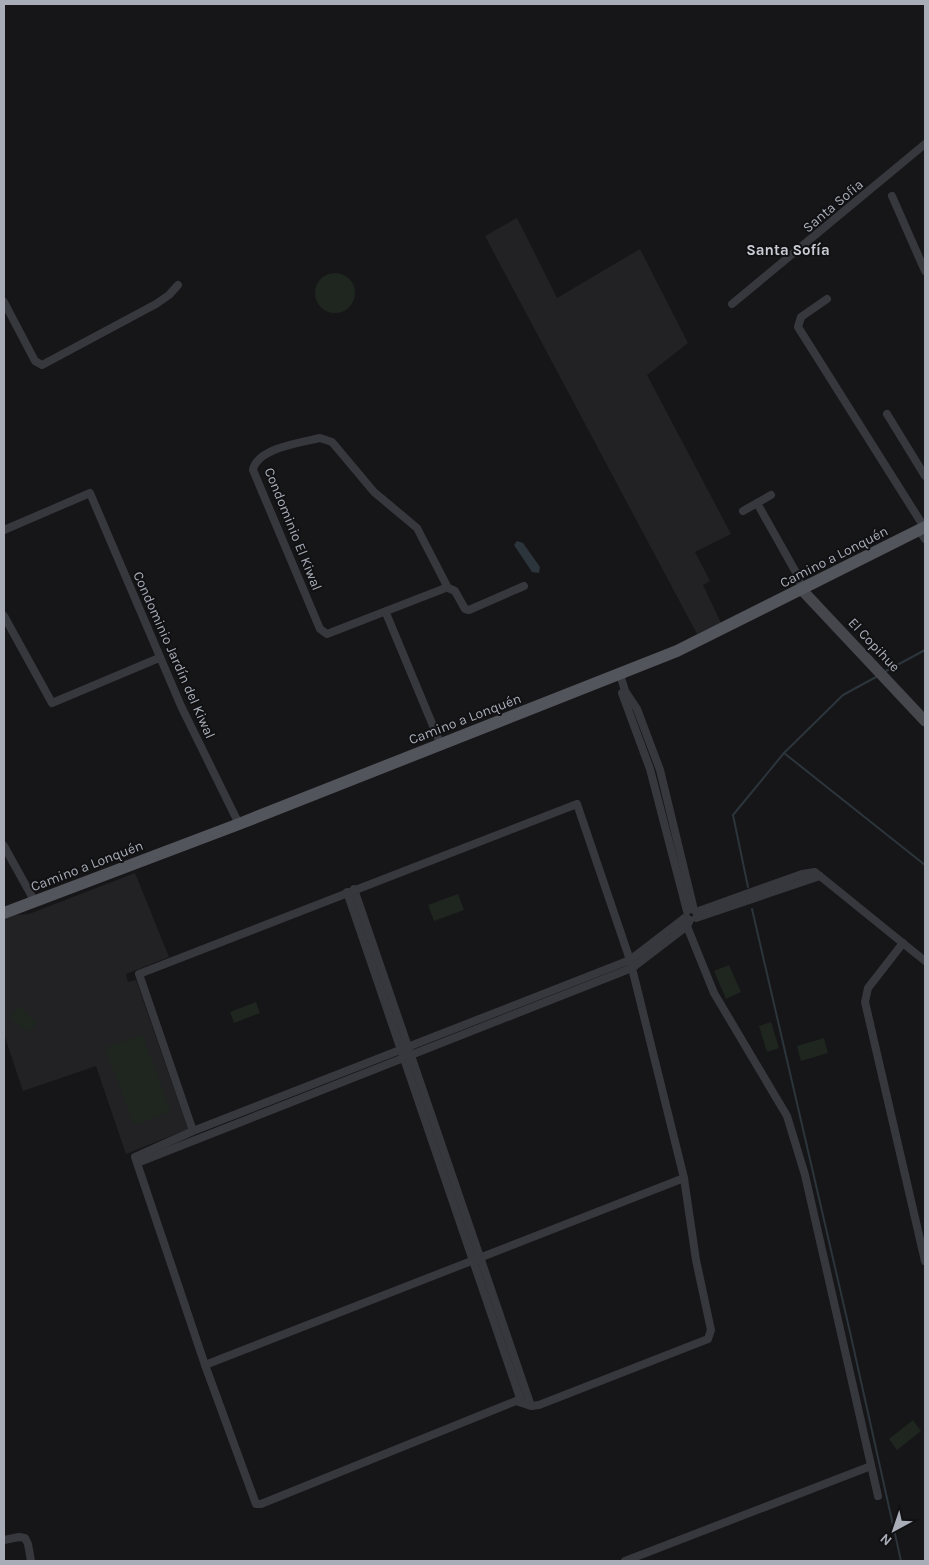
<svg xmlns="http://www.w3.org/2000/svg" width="929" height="1565" font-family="Karla,sans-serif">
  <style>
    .built { fill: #222225 }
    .green { fill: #1e261f }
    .water { fill: #2c353c }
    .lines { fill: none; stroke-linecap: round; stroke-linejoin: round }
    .stream { stroke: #2c353c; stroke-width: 2 }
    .minor { stroke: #37383d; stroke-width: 8 }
    .secondary { stroke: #45474d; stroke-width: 11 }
    .primary { stroke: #53555c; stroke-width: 12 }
    .labels { text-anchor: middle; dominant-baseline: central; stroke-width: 4; stroke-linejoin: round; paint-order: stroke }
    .street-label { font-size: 14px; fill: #a8adb8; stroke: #111113 }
    .neighbourhood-label { font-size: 15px; font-weight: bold; fill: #c9ccd4; stroke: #111113 }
  </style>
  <rect width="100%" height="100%" fill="#161618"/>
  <g class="built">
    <path d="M517 218 557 298 640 249 688 343 647 375 731 534 695 552 710 581 703 585 721 623 697 634 485 236Z"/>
    <path d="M135 873 169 957 126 974 128 982 136 980 188 1129 126 1154 96 1066 23 1091 4 1034V919L16 915 29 914Z"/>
  </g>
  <g class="green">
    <circle cx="335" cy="293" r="20"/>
    <path d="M458 894 464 910 434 921 428 905Z"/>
    <path d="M729 965 741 992 726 999 714 971Z"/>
    <path d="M256 1002 260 1013 234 1023 230 1012Z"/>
    <path d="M19 1006 37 1022 28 1033 9 1017Z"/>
    <path d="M771 1022 779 1048 767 1052 759 1026Z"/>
    <path d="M142 1034 171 1112 134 1125 105 1048Z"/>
    <path d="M824 1038 828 1053 801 1061 797 1046Z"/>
    <path d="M913 1420 921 1431 897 1450 889 1439Z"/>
  </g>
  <path class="water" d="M517 541 523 543 540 567 539 573 532 572 514 545Z"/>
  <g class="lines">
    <g class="stream">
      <path d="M886 671 925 650"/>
      <path d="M784 753 925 865"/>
      <path d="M748 887 733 815 784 753 843 695 876 677"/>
      <path d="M752 909 850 1332 901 1561"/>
    </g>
    <g class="minor">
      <path d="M892 196 925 271"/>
      <path d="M827 299 801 317 798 327 924 527"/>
      <path d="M4 302 35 361 42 365 156 304 169 295 178 285"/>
      <path d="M732 304 925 144"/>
      <path d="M887 414 925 476"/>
      <path d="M320 438 332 442 374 492 417 528 447 586 443 589 327 634 320 629 253 470C257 448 303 442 320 438Z"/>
      <path d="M757 503 798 576 802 590"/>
      <path d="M743 511 771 495"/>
      <path d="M4 530 90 493 181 706 239 824"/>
      <path d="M919 530 925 539"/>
      <path d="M446 587 455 591 465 609 469 610 524 586"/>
      <path d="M386 613 441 745"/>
      <path d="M4 616 52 703 159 658"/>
      <path d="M620 674 625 691 637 709 660 770 694 910"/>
      <path d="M622 693 650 769 687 911"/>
      <path d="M4 846 35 902"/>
      <path d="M354 889 531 1406"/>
      <path d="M347 892 521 1401"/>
      <path d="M696 912 802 874 815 872 925 961"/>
      <path d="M696 918 820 876"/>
      <path d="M684 919 714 993 787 1116 805 1175 878 1496"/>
      <path d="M903 943 868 988 865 1002 925 1261"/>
      <path d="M193 1131 139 974 577 804 630 960 632 968 684 1178 696 1260 711 1330 708 1339 539 1405 531 1406 516 1401 261 1504H256L205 1365 135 1157 193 1131 630 960 686 917"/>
      <path d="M137 1163 632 968 687 926 690 920"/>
      <path d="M205 1365 684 1178"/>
      <path d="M4 1540 19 1537 25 1538 28 1544 31 1561"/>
      <path d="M625 1561 871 1466"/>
    </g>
    <path class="secondary" d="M802 590 925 721"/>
    <path class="primary" d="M4 913 239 824 677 651 925 527"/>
  </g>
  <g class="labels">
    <g class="street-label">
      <text transform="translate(833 206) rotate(-40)">Santa Sofia</text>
      <text transform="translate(293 529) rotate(68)">Condominio El Kiwal</text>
      <text transform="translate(834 557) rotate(-27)">Camino a Lonquén</text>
      <text transform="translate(874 645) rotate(47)">El Copihue</text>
      <text transform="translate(174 655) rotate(66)">Condominio Jardín del Kiwal</text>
      <text transform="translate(465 719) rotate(-21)">Camino a Lonquén</text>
      <text transform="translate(87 866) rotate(-21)">Camino a Lonquén</text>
    </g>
    <g class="neighbourhood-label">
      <text x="788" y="250">Santa Sofía</text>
    </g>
  </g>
  <rect width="929" height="1565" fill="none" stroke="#a8adb8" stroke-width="10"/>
  <g transform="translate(894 1530) rotate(220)" stroke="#111113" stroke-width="4" paint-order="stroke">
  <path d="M0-4L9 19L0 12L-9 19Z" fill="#a8adb8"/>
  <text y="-8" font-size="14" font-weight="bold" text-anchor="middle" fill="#a8adb8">N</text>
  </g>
</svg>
